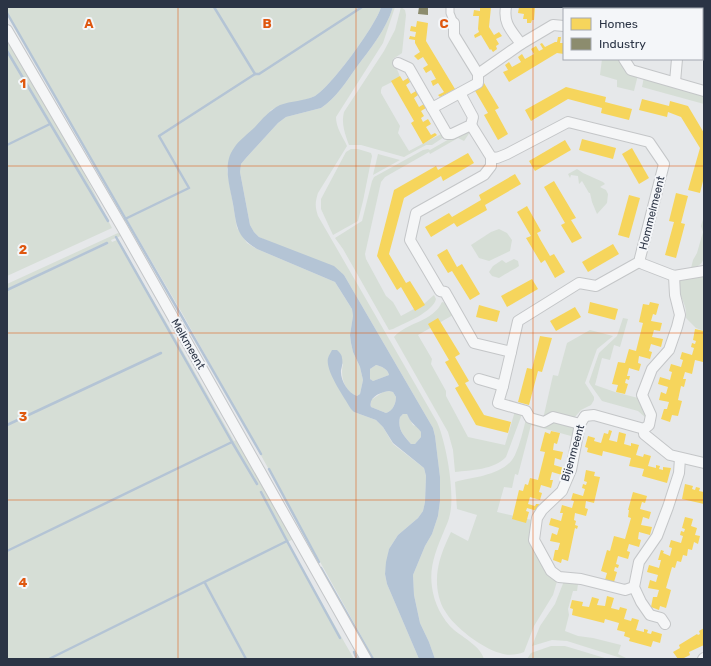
<svg xmlns="http://www.w3.org/2000/svg" width="711" height="666" font-family="Rubik,sans-serif">
  <style>
    .green { fill: #d6ded6 }
    .water { fill: #b4c4d5; fill-rule: evenodd }
    .homes { fill: #f6d55c }
    .industry { fill: #8c8c6e }
    .lines { fill: none; stroke-linecap: round; stroke-linejoin: round }
    .stream { stroke: #b4c4d5; stroke-width: 2.5 }
    .service-casing { stroke: #c4c6c8; stroke-width: 7 }
    .pedestrian-casing { stroke: #c4c6c8; stroke-width: 9 }
    .minor-casing { stroke: #c4c6c8; stroke-width: 12 }
    .service { stroke: #f5f6f7; stroke-width: 5 }
    .pedestrian { stroke: #f5f6f7; stroke-width: 7 }
    .minor { stroke: #f5f6f7; stroke-width: 10 }
    .grid { fill: none; stroke: #df570f; stroke-width: 1; stroke-opacity: 0.55 }
    .labels { text-anchor: middle; dominant-baseline: central; stroke-width: 4; stroke-linejoin: round; paint-order: stroke }
    .street-label { font-size: 11px; fill: #2b3445; stroke: #f4f6f9 }
    .grid-label { font-size: 13px; text-anchor: middle; font-weight: bold; fill: #df570f; stroke: #f4f6f9; stroke-width: 4; stroke-linejoin: round; paint-order: stroke }
  </style>
  <rect width="100%" height="100%" fill="#e6e8ea"/>
  <g class="green">
    <path d="M7 7H381C377 24 330 88 315 96 301 103 286 102 271 110L227 169 237 228 247 243 257 249 335 282 352 309 353 316 350 335 351 343 353 352 360 367 363 380 360 394 357 396C344 392 340 376 343 364L328 357 354 412 376 420 383 427 393 444 424 468 426 476 425 502 423 511 418 518 398 535 389 549 385 574 387 584 419 659H374L182 313 7 15Z"/>
    <path d="M393 7H395L383 43 336 117C336 128 343 137 347 146L318 193C315 202 315 207 318 216L437 422C446 442 455 492 450 514 449 520 446 526 444 531 436 550 429 567 432 587 434 603 442 619 454 630 464 638 480 646 484 659H435L429 642 420 623 414 595 413 575 425 546 432 534 438 516 440 501V477L435 436 433 428 344 275 259 237 254 232 250 225 240 172 241 164 246 158 278 123 286 117 321 108C336 98 346 82 356 68 370 49 386 30 393 7Z"/>
    <path d="M401 7 405 10 406 15 402 53 393 59C394 66 399 71 400 78L382 87 381 90V93L400 126 398 133 409 151 445 132 444 137 432 145H426L404 157 361 145H349C345 134 341 123 344 112L384 51 395 30Z"/>
    <path d="M7 36 58 122 112 228 7 276Z"/>
    <path d="M602 59H618L621 64 638 75 634 91 617 87V80L600 75Z"/>
    <path d="M644 77 704 95V104L642 87Z"/>
    <path d="M470 132 464 141 458 138 430 154 429 152 385 177 381 182 365 254 366 259 386 296 393 302 401 316 425 303 434 295 436 299C433 312 405 323 393 329L389 330 343 249 335 238 362 221 372 181 374 177 423 150 428 149 430 150 451 138 454 135Z"/>
    <path d="M351 149H358L371 153 372 156 363 201 358 221 333 235 321 209V199L346 152Z"/>
    <path d="M378 154 400 160 373 175Z"/>
    <path d="M577 169 583 173 603 182 605 184 600 187 606 190 608 194 607 203 597 214 592 202 590 193H589L582 181 579 184 578 176 571 175 570 178 568 174Z"/>
    <path d="M704 216V257C702 265 699 266 691 268L693 260 697 253 703 232 701 226Z"/>
    <path d="M499 229 507 233 512 240 510 251 489 261 479 258 471 245 491 232Z"/>
    <path d="M118 233 123 235 111 240 112 242 117 240 165 320 234 441 238 439 294 539 287 542 354 659H7V290L108 244 107 242 7 289V284Z"/>
    <path d="M514 259 518 261 519 266C512 271 506 273 499 278L492 276 489 272 493 266 502 260 506 263Z"/>
    <path d="M704 276V331L696 328 686 318C688 302 676 296 679 278Z"/>
    <path d="M442 302 446 303 453 315 418 335 432 359 431 364 446 391V396L468 437 505 445 515 411 522 414 506 457C494 470 471 470 455 472L453 450 448 432 394 337C407 322 433 322 442 302Z"/>
    <path d="M623 318 628 319 620 347 614 345 610 360 602 358 595 385 615 392 638 398 646 414 645 417 638 411 602 401 590 384 589 382 599 353 617 336Z"/>
    <path d="M590 330 613 336 597 349 585 383 594 397V400L591 405 581 410 574 418 543 419 553 375 558 376 567 343Z"/>
    <path d="M376 365C381 366 388 369 389 375L373 381 370 379V369Z"/>
    <path d="M389 391 393 392 396 397C396 403 393 411 386 413L371 407V400L383 392Z"/>
    <path d="M403 414H407L413 425 418 427 421 432V437L415 444H411C404 436 397 429 400 417Z"/>
    <path d="M526 419 554 420 573 426 574 434 571 436 531 425 518 475 515 474 512 488 504 487 497 512 532 520 529 537 547 575 558 578 553 595 534 626 524 652C517 655 507 656 500 653 482 648 454 627 445 611 442 607 440 601 439 597 433 573 441 553 451 532L468 541 477 515 457 509 455 482C474 477 506 475 515 455 520 444 523 431 526 419Z"/>
    <path d="M564 581 578 584 577 591H573L568 609 569 615 565 631 578 636 593 638 621 645 618 654 628 659H624L567 641 552 640 532 646 540 626 555 604Z"/>
    <path d="M551 646H565L608 659H527L531 653Z"/>
  </g>
  <path class="water" d="M381 7H393C386 30 370 49 356 68 346 82 336 98 321 108L286 117 278 123 246 158 241 164 240 172 250 225 254 232 259 237 334 266 344 275 433 428 435 436 440 477V501L438 516 432 534 425 546 413 575 414 595 420 623 429 642 435 659H419L387 584 385 574 386 562 389 549 398 535 418 518 423 511 425 502 426 476 424 468 393 443 383 427 376 420 354 412 351 409C345 398 325 371 328 358 329 355 331 352 332 350H337C340 353 342 355 342 358 343 363 342 366 341 370 340 380 348 393 357 396L360 394 363 380 360 367 353 352 351 343 350 335 353 316 352 309 335 282 257 249C236 236 237 227 233 204 230 186 222 164 234 148 239 140 248 134 255 127 262 119 270 110 280 105 291 101 304 101 315 96 330 88 377 24 381 7ZM376 365C381 366 388 369 389 375L373 381 370 379V369ZM389 391 393 392 396 397C396 403 393 411 386 413L371 407C368 397 381 392 389 391ZM403 414H407C411 424 415 424 421 432V437L415 444H411C404 436 397 429 400 417Z"/>
  <g class="homes">
    <path d="M480 7H491L489 27 494 35 499 32 502 36 496 39 499 44 496 46 497 49 493 52 491 49 490 50 481 35 475 38 474 35 479 32 478 29 479 16H473L474 10 480 11Z"/>
    <path d="M519 7H535L534 20H532L531 23H527V19H523L524 14 518 13Z"/>
    <path d="M417 21 428 23 426 41 455 89 440 97 438 95 444 92 438 83 433 86 431 81 436 79 431 70 426 73 423 68 428 65 423 57 418 60 414 56 420 52 415 43V40L409 39 410 36 415 37 416 32 410 31 411 26 416 27Z"/>
    <path d="M702 25H704V60L702 56Z"/>
    <path d="M558 37H561L560 43H564V54L557 53 509 82 503 72 508 70 505 65 509 62 512 67 521 62 518 57 522 54 525 59 534 54 531 49 536 46 539 51 543 49 540 44 542 43 545 47 555 42H557Z"/>
    <path d="M400 76 403 81 408 78 410 82 406 85 411 94 416 91 418 95 414 98 419 107 424 104 426 108 421 111 424 116 421 118 423 122 428 119 431 124 426 127 431 135 435 133 437 135 423 144 411 123 414 121 391 81Z"/>
    <path d="M484 83 499 108 495 110 508 134 498 140 484 115 488 113 474 89Z"/>
    <path d="M566 87 606 97 605 102 632 109 629 120 601 113 602 108 568 99 531 121 525 110Z"/>
    <path d="M642 99 669 106 670 101 688 106 704 133V177L700 193 688 190 700 148 681 117 668 112 667 117 639 110Z"/>
    <path d="M582 139 616 148 613 159 579 150Z"/>
    <path d="M565 140 571 150 535 171 529 161Z"/>
    <path d="M632 148 649 178 639 184 622 154Z"/>
    <path d="M468 153 474 163 443 181 441 176 404 198 389 254 406 283 410 281 425 305 415 311 401 287 397 290 377 256 394 190 436 166 438 170Z"/>
    <path d="M515 174 521 184 485 205 487 210 457 227 454 223 431 237 425 227 449 213 452 217 481 200 479 195Z"/>
    <path d="M554 181 576 218 571 220 582 238 572 243 561 225 565 223 544 187Z"/>
    <path d="M676 193 688 196 681 223 685 224 676 258 665 255 674 222 669 221Z"/>
    <path d="M629 195 640 198 629 238 618 235Z"/>
    <path d="M527 206 541 231 537 233 540 239 550 256 554 254 565 272 555 278 545 260 541 263 526 238 531 236 517 212Z"/>
    <path d="M613 244 619 254 588 272 582 262Z"/>
    <path d="M447 249 457 267 462 264 480 294 470 300 452 271 448 273 437 255Z"/>
    <path d="M532 279 538 289 507 307 501 296Z"/>
    <path d="M590 302 618 309 615 320 588 313Z"/>
    <path d="M650 302 659 304 656 315 653 314 651 321 662 323 660 331 654 330 652 337 663 339 661 347 651 344 649 351 652 352 650 359 639 356 638 363 641 364 639 371 629 368 627 376H630L629 380 626 379 625 383 628 384 625 394 616 392 618 385 612 384 618 362 625 363 629 349 636 351 643 323 639 322 643 304 649 305Z"/>
    <path d="M479 305 500 311 497 322 476 317Z"/>
    <path d="M575 307 581 317 556 331 550 321Z"/>
    <path d="M438 318 460 354 455 357 469 381 465 383 484 415 511 422 508 433 476 425 455 388 459 386 445 362 449 360 428 324Z"/>
    <path d="M695 329 704 331 703 338 704 339 703 362 695 360 692 374 685 372 683 379H686L684 387 681 386 678 400 682 401 678 416 672 415 670 422 661 419 664 409H667L669 402 659 400 661 392 666 394 668 387 658 384 660 377 670 380 672 372 669 371 671 364 681 367 683 360 680 359 682 352 692 355 694 348 691 347 692 343 695 344 696 341 693 340Z"/>
    <path d="M540 336 552 338 542 372 538 371 529 405 518 402 527 368 532 369Z"/>
    <path d="M609 430 612 431 609 440 617 442 619 432 626 434 624 444 631 446V443L639 445 636 455 643 457 644 454 651 456 648 466 656 468V465L660 466 659 469 663 470V467L671 468 667 483 642 476 644 469 629 466 631 458 603 451 602 456 587 452 588 448 585 447 588 436 595 438 594 441 601 443 604 433 608 434Z"/>
    <path d="M551 431 560 433 557 444 554 443 553 450 563 452 561 460 555 458 554 465 564 468 562 475 552 472 550 480H553L551 488 541 485 539 492 542 493 540 500 530 497 528 504 535 506 536 504H539L537 511 527 508 526 511 529 512 526 523 512 519 519 490 523 491 525 484 528 485 530 478 538 480 545 452 540 451 545 432 550 434Z"/>
    <path d="M586 470 595 472 594 476 600 477 594 503 586 501 585 508 588 509 586 516 575 513 574 520 576 521 575 525 578 526 577 529 575 528 568 561 562 559 561 563 553 560 555 550H558L560 543 550 541 552 533 557 535 559 528 549 525 551 518 561 521 563 513H560L562 505 572 508 574 501 571 500 573 493 583 496 585 489 582 488 583 484 586 485 587 482 584 481Z"/>
    <path d="M685 484 693 486 692 489 695 490 696 487 700 488 699 491 704 492V504L682 499Z"/>
    <path d="M633 492 647 496 645 503 642 502 640 509 651 512 649 519 643 517 641 525 652 527 650 535 639 532 638 539 641 540 639 547 629 544 627 551 630 552 628 559 618 556 616 564 619 565 618 568 615 567 614 571 617 572 614 582 605 580 607 573 601 571 607 550 610 551 614 536 625 539 631 518 628 517 629 510H628Z"/>
    <path d="M685 517 693 519 691 526 697 528 695 535 700 536 698 544 694 542 692 550 688 549 687 556 683 555 681 562 677 561 675 568 672 567 666 588 671 590 666 608 660 606 659 610 651 607 653 597H657L659 590 648 588 650 580 656 582 658 575 647 572 649 565 659 568 661 560H658L661 550 664 551 663 553 670 556 672 548 669 547 671 540 681 543 683 536 680 535 681 531 684 532 685 529 682 528Z"/>
    <path d="M607 596 614 598 611 608 619 610 620 607 627 609 624 619 631 621 632 618 639 620 636 630 644 632V629L648 630 647 633 651 634 652 631 662 634 660 643 653 641 651 647 629 641 630 638 624 636 625 632 617 630 619 623 605 619 604 623 572 615 573 609 570 608 572 600 583 602 582 606 589 607 592 597 599 599 597 605 605 606Z"/>
    <path d="M704 628V645L689 652 690 655 682 659H678L673 652 680 648 679 645 697 634 698 635 700 634 699 631Z"/>
  </g>
  <path class="industry" d="M419 7H428V15L418 14Z"/>
  <g class="lines">
    <g class="stream">
      <path d="M214 7 255 74"/>
      <path d="M7 13 261 454"/>
      <path d="M7 51 108 221"/>
      <path d="M7 145 50 124"/>
      <path d="M125 219 189 188 159 136 255 74H259L362 7"/>
      <path d="M7 290 107 243"/>
      <path d="M7 425 161 353"/>
      <path d="M232 442 257 484"/>
      <path d="M269 469 319 562"/>
      <path d="M287 541 340 638"/>
      <path d="M7 551 232 442 116 237"/>
      <path d="M321 568 373 659"/>
      <path d="M205 583 246 659"/>
      <path d="M354 652 357 659"/>
      <path d="M49 659 287 541 261 492"/>
    </g>
    <defs>
      <path id="service" d="M702 22H704"/>
      <path id="pedestrian" d="M450 7V13L454 23"/>
      <g id="minor">
        <path d="M506 7C503 24 512 31 521 44"/>
        <path d="M590 9 591 7"/>
        <path d="M683 9V7"/>
        <path d="M7 30 122 227 366 659"/>
        <path d="M624 59 631 70 704 91"/>
        <path d="M398 63 409 68 447 134H452L471 125 473 117 460 93"/>
        <path d="M478 74 521 44 553 25 564 26"/>
        <path d="M675 82 677 59"/>
        <path d="M432 108 478 83V74L454 35V23"/>
        <path d="M471 125 491 157V166L484 175 416 213 410 240 440 291 445 292 474 343 511 352 518 321 579 283 596 286 639 262 664 164 649 142 568 122 507 154 497 158 491 157"/>
        <path d="M639 262 643 264 674 276 704 271"/>
        <path d="M674 276 675 295 680 315 677 327 669 350 652 369 642 395 651 415 649 425 644 429V434L670 455 704 463"/>
        <path d="M479 379 503 386 511 352"/>
        <path d="M503 386 498 403 526 411 530 418 544 422 553 417 580 424"/>
        <path d="M634 587 625 590 581 579 559 577 551 571 534 540 537 518 542 510 562 491 571 470 580 424 585 416 594 415 644 429"/>
        <path d="M665 624 661 618 650 615 641 602 634 587 639 562 657 536 668 507 679 473 680 458"/>
        <path d="M703 659 704 658"/>
      </g>
    </defs>
    <use href="#service" class="service-casing"/>
    <use href="#pedestrian" class="pedestrian-casing"/>
    <use href="#minor" class="minor-casing"/>
    <use href="#service" class="service"/>
    <use href="#pedestrian" class="pedestrian"/>
    <use href="#minor" class="minor"/>
  </g>
  <path class="grid" d="M178 7V659M356 7V659M533 7V659M7 166H704M7 333H704M7 500H704"/>
  <g class="labels">
    <g class="street-label">
      <text transform="translate(652 213) rotate(-76)">Hommelmeent</text>
      <text transform="translate(188 344) rotate(60)">Melkmeent</text>
      <text transform="translate(573 453) rotate(-74)">Bijenmeent</text>
    </g>
  </g>
  <g class="grid-label">
    <text x="89" y="28">A</text>
    <text x="267" y="28">B</text>
    <text x="444" y="28">C</text>
    <text x="23" y="88">1</text>
    <text x="23" y="254">2</text>
    <text x="23" y="421">3</text>
    <text x="23" y="587">4</text>
  </g>
  <rect width="711" height="666" fill="none" stroke="#2b3445" stroke-width="16"/>
  <rect x="563" y="8" width="140" height="52" fill="#f4f6f9" stroke="#a4a8b1"/>
  <rect x="571" y="18" width="20" height="12" fill="#f6d55c" stroke="#a4a8b1"/>
  <text x="599" y="28" font-size="12" fill="#2b3445">Homes</text>
  <rect x="571" y="38" width="20" height="12" fill="#8c8c6e" stroke="#a4a8b1"/>
  <text x="599" y="48" font-size="12" fill="#2b3445">Industry</text>
</svg>
